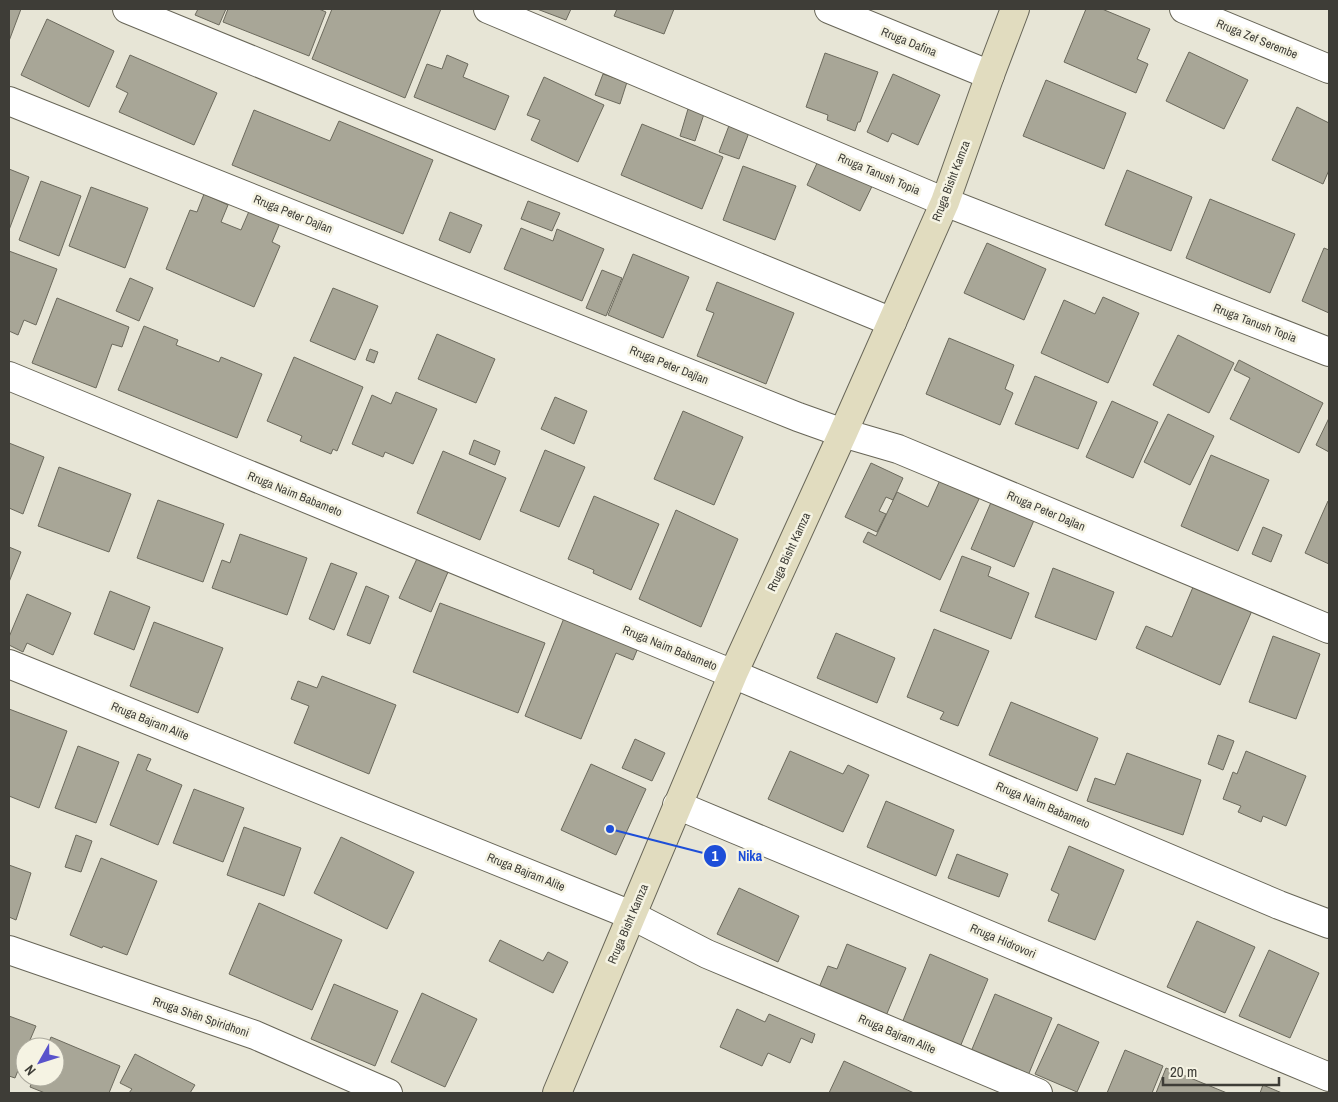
<svg xmlns="http://www.w3.org/2000/svg" width="1338" height="1102" font-family="'Archivo Narrow',sans-serif">
  <style>
    .building { fill: #a8a697; stroke: #6c6a5d }
    .lines { fill: none; stroke-linecap: round; stroke-linejoin: round }
    .street-casing { stroke: #676557; stroke-width: 30 }
    .secondary-casing { stroke: #676557; stroke-width: 30 }
    .street { stroke: #fff; stroke-width: 28 }
    .secondary { stroke: #e1dcbf; stroke-width: 28 }
    .labels { text-anchor: middle; dominant-baseline: central; stroke-width: 5; stroke-linejoin: round; paint-order: stroke }
    .street-label { font-size: 12px; fill: #3e3d37; stroke: #f5f3e3 }
    .leader { fill: none; stroke: #1d4ed8; stroke-width: 2 }
    .callout-dot { fill: #1d4ed8; stroke: #f5f3e3; stroke-width: 2 }
    .mark-label { font-size: 15px; text-anchor: middle; font-weight: bold; fill: #fff }
    .callout-label { font-size: 14px; text-anchor: middle; font-weight: bold; fill: #1d4ed8; stroke: #f5f3e3; stroke-width: 5; stroke-linejoin: round; paint-order: stroke }
  </style>
  <rect width="100%" height="100%" fill="#e7e5d6"/>
  <g class="building">
    <path d="M9 9H21L9 41Z"/>
    <path d="M198 9H226L219 25 195 15Z"/>
    <path d="M228 9H319L326 12 309 56 223 22Z"/>
    <path d="M332 9H441L405 98 312 59Z"/>
    <path d="M537 9H571L566 20Z"/>
    <path d="M617 9H674L664 34 614 16Z"/>
    <path d="M1086 9H1102L1150 29 1137 59 1148 64 1136 93 1064 62Z"/>
    <path d="M47 19 114 51 89 107 21 75Z"/>
    <path d="M1189 52 1248 80 1224 129 1166 101Z"/>
    <path d="M825 53 878 72 860 122H858L855 131 827 120 828 115 806 107Z"/>
    <path d="M130 55 217 93 194 145 119 112 128 93 116 87Z"/>
    <path d="M447 55 468 64 463 77 509 96 495 130 414 97 427 64 442 69Z"/>
    <path d="M603 74 627 82 620 104 595 95Z"/>
    <path d="M893 74 940 95 918 145 892 133 888 142 867 132Z"/>
    <path d="M544 77 604 105 578 162 531 140 540 120 527 115Z"/>
    <path d="M1046 80 1126 113 1104 169 1023 136Z"/>
    <path d="M1297 107 1329 123V170L1323 184 1272 160Z"/>
    <path d="M688 109 704 114 695 141 680 136Z"/>
    <path d="M254 110 330 141 339 121 433 160 403 234 232 165Z"/>
    <path d="M733 115 753 122 739 159 719 152Z"/>
    <path d="M642 124 723 157 702 209 621 175Z"/>
    <path d="M818 161 877 176 860 211 807 185Z"/>
    <path d="M743 166 796 186 775 240 723 220Z"/>
    <path d="M9 169 29 177 9 230Z"/>
    <path d="M1127 170 1192 197 1171 251 1105 225Z"/>
    <path d="M41 181 81 196 59 256 19 240Z"/>
    <path d="M91 187 148 208 125 268 69 246Z"/>
    <path d="M204 194 228 205 221 222 241 230 250 209 280 223 272 242 280 246 254 307 166 269 190 210 197 212Z"/>
    <path d="M1210 199 1295 234 1270 293 1186 258Z"/>
    <path d="M528 201 560 213 552 231 521 219Z"/>
    <path d="M450 212 482 225 470 253 439 240Z"/>
    <path d="M521 228 553 241 557 229 604 249 582 301 504 269Z"/>
    <path d="M987 243 1046 269 1024 320 964 293Z"/>
    <path d="M1324 248 1329 250V313L1302 301Z"/>
    <path d="M9 251 57 269 36 325 24 320 18 335 9 331Z"/>
    <path d="M633 254 689 277 663 338 608 315Z"/>
    <path d="M602 270 622 278 606 316 586 308Z"/>
    <path d="M130 278 153 288 139 321 116 311Z"/>
    <path d="M717 282 794 313 766 384 697 356 714 313 706 310Z"/>
    <path d="M333 288 378 306 355 360 310 341Z"/>
    <path d="M1103 297 1139 313 1108 383 1041 353 1064 300 1095 314Z"/>
    <path d="M57 298 129 327 122 347 112 344 96 388 32 363Z"/>
    <path d="M144 326 178 340 176 345 219 362 221 357 262 374 237 438 118 390Z"/>
    <path d="M437 334 495 359 476 403 418 379Z"/>
    <path d="M1178 335 1234 363 1209 413 1153 385Z"/>
    <path d="M949 338 1014 365 1005 389 1013 393 1000 425 926 394Z"/>
    <path d="M370 349 378 352 374 363 366 360Z"/>
    <path d="M294 357 363 387 337 451 333 449 331 454 300 441 302 436 267 421Z"/>
    <path d="M1239 360 1323 403 1299 453 1230 419 1250 378 1234 370Z"/>
    <path d="M1035 376 1097 402 1078 449 1015 424Z"/>
    <path d="M396 392 437 409 413 464 385 452 383 457 352 444 372 395 391 404Z"/>
    <path d="M555 397 587 411 574 444 541 429Z"/>
    <path d="M1112 401 1158 422 1133 478 1086 457Z"/>
    <path d="M683 411 743 437 714 505 654 479Z"/>
    <path d="M1168 414 1214 436 1190 485 1144 462Z"/>
    <path d="M1329 418V452L1316 445Z"/>
    <path d="M474 440 500 451 495 465 469 454Z"/>
    <path d="M9 443 44 457 23 514 9 508Z"/>
    <path d="M545 450 585 467 559 527 520 511Z"/>
    <path d="M443 451 506 478 480 540 417 513Z"/>
    <path d="M1211 455 1269 480 1238 551 1181 526Z"/>
    <path d="M871 463 903 478 893 500 886 497 879 511 886 514 877 532 845 517Z"/>
    <path d="M59 467 131 494 109 552 38 526Z"/>
    <path d="M940 480 979 499 940 580 863 542 868 532 876 536 897 492 928 507Z"/>
    <path d="M594 496 659 524 631 590 593 573 594 570 568 559Z"/>
    <path d="M158 500 224 524 203 582 137 558Z"/>
    <path d="M992 500 1035 518 1014 567 971 549Z"/>
    <path d="M1328 501H1329V564L1305 553Z"/>
    <path d="M676 510 738 539 701 627 639 599Z"/>
    <path d="M1263 527 1282 535 1271 562 1252 554Z"/>
    <path d="M240 534 307 558 287 615 212 588 222 560 230 563Z"/>
    <path d="M9 547 21 552 9 582Z"/>
    <path d="M420 552 451 565 431 612 399 598Z"/>
    <path d="M962 556 991 567 988 576 1029 593 1011 639 940 611Z"/>
    <path d="M331 563 357 573 334 630 309 619Z"/>
    <path d="M1053 568 1114 592 1096 640 1035 617Z"/>
    <path d="M1196 580 1254 606 1220 685 1136 648 1146 626 1172 637Z"/>
    <path d="M366 586 389 596 370 644 347 635Z"/>
    <path d="M110 591 150 607 134 650 94 634Z"/>
    <path d="M27 594 71 613 53 655 27 643 23 652 9 645V637Z"/>
    <path d="M440 603 545 643 518 713 413 672Z"/>
    <path d="M566 613 640 643 633 660 616 653 581 739 525 716Z"/>
    <path d="M154 622 223 648 198 713 130 686Z"/>
    <path d="M934 629 989 651 958 726 940 719 944 712 907 697Z"/>
    <path d="M836 633 895 658 877 703 817 678Z"/>
    <path d="M1273 636 1320 654 1296 719 1249 702Z"/>
    <path d="M322 676 396 705 369 774 294 743 309 706 291 699 298 681 317 688Z"/>
    <path d="M1011 702 1098 738 1077 791 989 755Z"/>
    <path d="M9 709 67 731 39 808 9 796Z"/>
    <path d="M1218 735 1234 741 1223 770 1208 764Z"/>
    <path d="M635 739 665 753 652 781 622 768Z"/>
    <path d="M78 746 119 762 96 823 55 808Z"/>
    <path d="M790 751 843 774 848 765 869 775 843 832 768 799Z"/>
    <path d="M1246 751 1306 776 1286 826 1263 816 1261 822 1238 812 1241 806 1223 799 1233 772 1237 774Z"/>
    <path d="M1127 753 1201 780 1183 835 1087 801 1095 778 1115 785Z"/>
    <path d="M138 754 151 759 146 770 182 785 158 845 110 825Z"/>
    <path d="M591 764 646 789 616 855 561 830Z"/>
    <path d="M194 789 244 808 223 862 173 843Z"/>
    <path d="M886 801 954 830 936 876 867 847Z"/>
    <path d="M244 827 301 848 284 896 227 875Z"/>
    <path d="M76 835 92 841 81 872 65 867Z"/>
    <path d="M341 837 414 872 387 929 314 893Z"/>
    <path d="M1069 846 1124 870 1095 940 1048 921 1059 894 1051 890Z"/>
    <path d="M957 854 1008 874 999 897 948 878Z"/>
    <path d="M101 858 157 881 127 955 103 946 102 948 70 935Z"/>
    <path d="M9 865 31 873 16 920 9 917Z"/>
    <path d="M739 888 799 916 778 962 717 934Z"/>
    <path d="M259 903 342 940 312 1010 229 974Z"/>
    <path d="M1197 921 1255 947 1225 1013 1167 987Z"/>
    <path d="M500 940 543 961 548 952 568 962 553 993 489 961Z"/>
    <path d="M847 944 906 968 883 1023 818 990 828 966 837 969Z"/>
    <path d="M1269 950 1319 973 1290 1038 1239 1016Z"/>
    <path d="M930 954 988 979 958 1052 900 1028Z"/>
    <path d="M334 984 398 1011 375 1066 311 1039Z"/>
    <path d="M422 993 477 1019 445 1087 391 1062Z"/>
    <path d="M995 994 1052 1018 1027 1078 970 1054Z"/>
    <path d="M737 1009 765 1022 769 1014 815 1034 812 1043 801 1038 790 1063 768 1053 762 1066 720 1047Z"/>
    <path d="M9 1016 36 1026 27 1047H25V1053L15 1078 9 1076Z"/>
    <path d="M1058 1024 1099 1042 1077 1092 1035 1074Z"/>
    <path d="M51 1037 120 1066 109 1093H45L30 1087 34 1077H55V1047H47Z"/>
    <path d="M1125 1050 1163 1066 1152 1093H1107Z"/>
    <path d="M135 1054 195 1085 190 1093H129L132 1089 120 1083Z"/>
    <path d="M844 1061 914 1093H829Z"/>
    <path d="M1166 1068 1227 1093H1156Z"/>
    <path d="M1263 1085 1282 1093H1260Z"/>
  </g>
  <g class="lines">
    <defs>
      <g id="street">
        <path d="M127 9 892 322"/>
        <path d="M488 9 945 202 1329 352"/>
        <path d="M829 9 990 75"/>
        <path d="M1184 9 1329 69"/>
        <path d="M9 101 798 417 843 433 898 449 1329 629"/>
        <path d="M9 376 733 674 1279 905 1329 924"/>
        <path d="M9 664 631 915 707 954 1038 1093"/>
        <path d="M677 805 1329 1077"/>
        <path d="M9 950 255 1035 388 1093"/>
      </g>
      <path id="secondary" d="M557 1093 733 674 843 433 945 202 990 75 1015 9"/>
    </defs>
    <use href="#street" class="street-casing"/>
    <use href="#secondary" class="secondary-casing"/>
    <use href="#street" class="street"/>
    <use href="#secondary" class="secondary"/>
  </g>
  <g class="labels">
    <g class="street-label">
      <text transform="translate(1257 39) rotate(22)">Rruga Zef Serembe</text>
      <text transform="translate(909 42) rotate(22)">Rruga Dafina</text>
      <text transform="translate(879 174) rotate(23)">Rruga Tanush Topia</text>
      <text transform="translate(951 181) rotate(-69)">Rruga Bisht Kamza</text>
      <text transform="translate(293 214) rotate(22)">Rruga Peter Dajlan</text>
      <text transform="translate(1255 323) rotate(21)">Rruga Tanush Topia</text>
      <text transform="translate(669 365) rotate(22)">Rruga Peter Dajlan</text>
      <text transform="translate(295 494) rotate(22)">Rruga Naim Babameto</text>
      <text transform="translate(1046 511) rotate(23)">Rruga Peter Dajlan</text>
      <text transform="translate(789 552) rotate(-65)">Rruga Bisht Kamza</text>
      <text transform="translate(670 648) rotate(22)">Rruga Naim Babameto</text>
      <text transform="translate(150 721) rotate(22)">Rruga Bajram Alite</text>
      <text transform="translate(1043 805) rotate(23)">Rruga Naim Babameto</text>
      <text transform="translate(526 872) rotate(22)">Rruga Bajram Alite</text>
      <text transform="translate(628 924) rotate(-67)">Rruga Bisht Kamza</text>
      <text transform="translate(1003 941) rotate(23)">Rruga Hidrovori</text>
      <text transform="translate(201 1017) rotate(19)">Rruga Shën Spiridhoni</text>
      <text transform="translate(897 1034) rotate(23)">Rruga Bajram Alite</text>
    </g>
  </g>
  <path class="leader" d="M610 829L715 856"/>
  <g class="callout-dot">
    <circle cx="610" cy="829" r="5"/>
    <circle cx="715" cy="856" r="12"/>
  </g>
  <g class="mark-label">
    <text x="715" y="861">1</text>
  </g>
  <g class="callout-label">
    <text x="750" y="861">Nika</text>
  </g>
  <rect width="1338" height="1102" fill="none" stroke="#3e3d37" stroke-width="20"/>
  <g transform="translate(40 1062) rotate(231)"><circle r="24" fill="#f5f3e3" stroke="#acaa9e"/>
  <path d="M0-4L9 19L0 12L-9 19Z" fill="#5953cb"/>
  <text y="-8" font-size="14" font-weight="bold" text-anchor="middle" fill="#3e3d37">N</text>
  </g>
  <path d="M1163 1077v8h116v-8" fill="none" stroke="#3e3d37" stroke-width="2.5"/>
  <text x="1170" y="1077" font-size="15" fill="#3e3d37" stroke="#f5f3e3" stroke-width="4" paint-order="stroke">20 m</text>
</svg>
